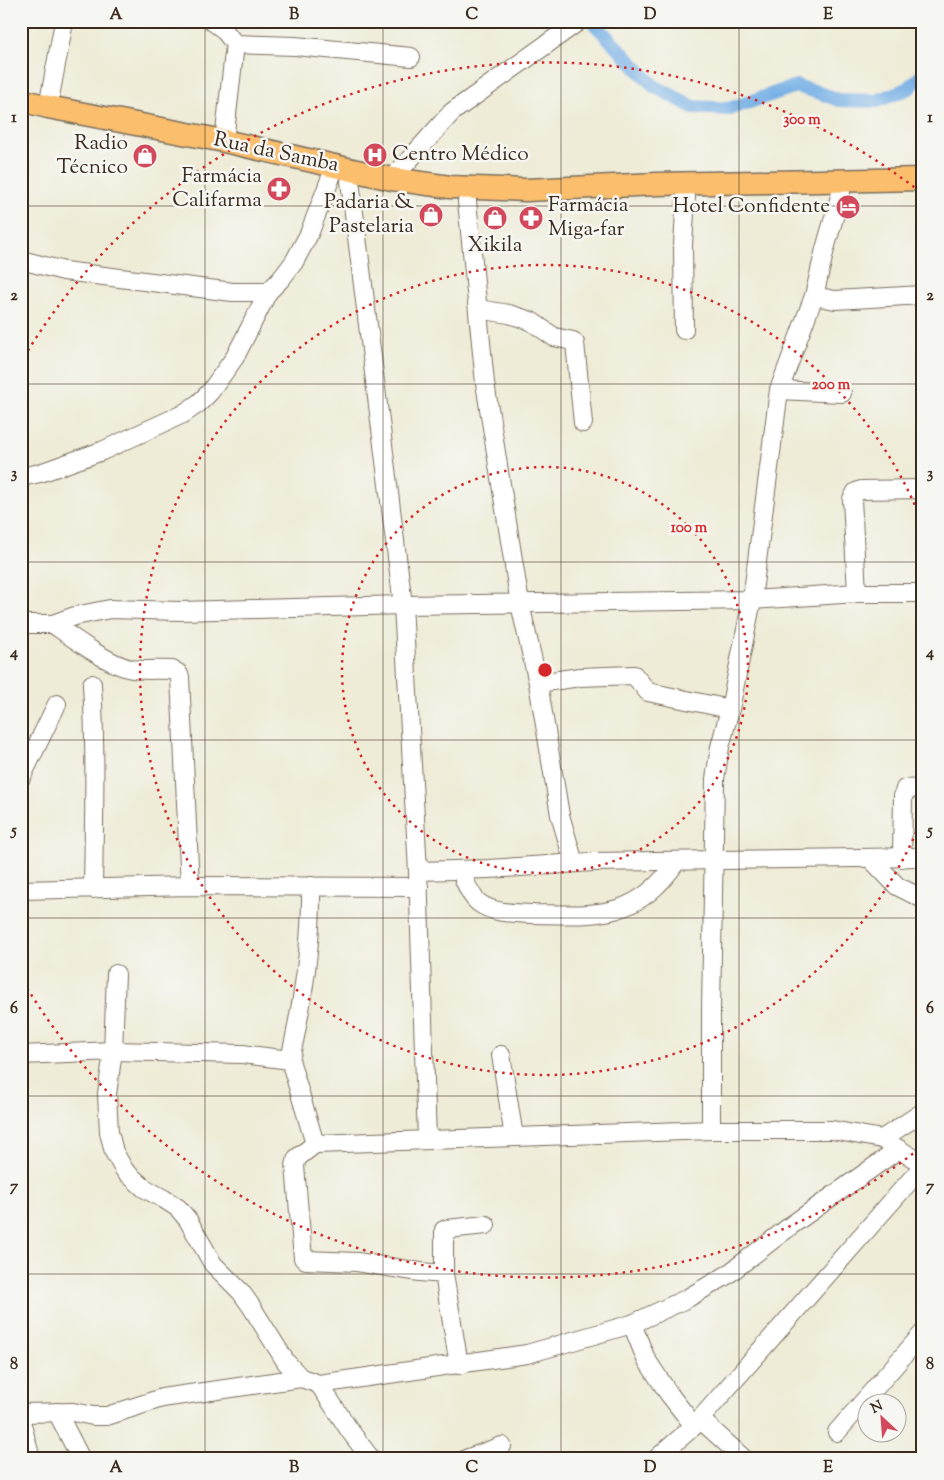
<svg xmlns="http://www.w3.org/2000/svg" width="944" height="1480" font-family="'Sorts Mill Goudy',serif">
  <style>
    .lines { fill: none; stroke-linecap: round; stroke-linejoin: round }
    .canal { stroke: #74afe5; stroke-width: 14 }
    .minor-casing { stroke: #7a6e5e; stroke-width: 20 }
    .major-casing { stroke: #7a6e5e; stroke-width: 25 }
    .minor { stroke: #fff; stroke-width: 18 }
    .major { stroke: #fabe6d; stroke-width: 22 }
    .grid { fill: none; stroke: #3b2a1e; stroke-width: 1; stroke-opacity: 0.55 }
    .ring { fill: none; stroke: #d62828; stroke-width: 2.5; stroke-dasharray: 2.5 5 }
    .labels { text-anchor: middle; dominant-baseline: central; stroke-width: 5; stroke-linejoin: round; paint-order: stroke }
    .poi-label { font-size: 21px; fill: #3b2a1e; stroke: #f6f6f2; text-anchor: end }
    .street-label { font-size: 21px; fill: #3b2a1e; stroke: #f6f6f2 }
    .centre { fill: #d62828; stroke: #f6f6f2; stroke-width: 2.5 }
    .ring-label { font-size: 15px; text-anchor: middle; font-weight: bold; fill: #d62828; stroke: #f6f6f2; stroke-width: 5; stroke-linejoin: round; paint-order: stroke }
    .neatline { fill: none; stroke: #3b2a1e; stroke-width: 2 }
    .grid-label { font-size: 16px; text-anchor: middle; font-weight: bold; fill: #3b2a1e }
  </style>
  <rect width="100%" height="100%" fill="#f6f6f2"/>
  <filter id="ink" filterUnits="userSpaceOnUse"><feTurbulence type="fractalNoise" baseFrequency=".02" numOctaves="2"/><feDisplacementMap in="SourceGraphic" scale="10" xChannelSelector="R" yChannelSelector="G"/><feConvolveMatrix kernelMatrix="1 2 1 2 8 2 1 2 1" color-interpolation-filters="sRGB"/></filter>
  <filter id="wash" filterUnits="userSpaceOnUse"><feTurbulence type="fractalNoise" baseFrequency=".0096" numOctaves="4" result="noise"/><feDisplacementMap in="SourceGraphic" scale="20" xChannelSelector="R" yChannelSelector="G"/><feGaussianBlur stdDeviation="1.12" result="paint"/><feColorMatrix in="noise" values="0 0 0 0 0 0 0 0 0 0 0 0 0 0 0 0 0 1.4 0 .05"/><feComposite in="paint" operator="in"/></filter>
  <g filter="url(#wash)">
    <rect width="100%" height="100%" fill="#eeebd6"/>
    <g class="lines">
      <path class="canal" d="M592 21 654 86 693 107 729 109 796 86 817 92 839 100 877 101 909 88 923 74"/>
    </g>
  </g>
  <g filter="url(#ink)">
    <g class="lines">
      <defs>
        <g id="minor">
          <path d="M212 21 223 29 235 44 295 46 411 57"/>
          <path d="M48 107 64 22"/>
          <path d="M224 141 235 44"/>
          <path d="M392 179 452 112 579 21"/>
          <path d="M350 181 403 605 418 871 427 1140"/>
          <path d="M467 201 485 383 520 604 538 683 560 815 574 863"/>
          <path d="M21 260 64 271 200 288 233 292H268"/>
          <path d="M814 296 835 300 923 295"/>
          <path d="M478 309 509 314 531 321 554 337 573 341 575 343 583 423"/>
          <path d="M684 330 683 245 686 196"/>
          <path d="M779 390 842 393"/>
          <path d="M21 477 40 473 102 451 183 414 199 403 210 392 235 357 268 292 281 279 294 262 309 234 331 177"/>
          <path d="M857 593 852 499 856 492 861 490 923 489"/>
          <path d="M21 624H53L75 616 110 609 180 611 403 605 752 600 857 593H923"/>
          <path d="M53 624C73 638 109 665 132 669 145 671 159 669 172 670L178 673 180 677 190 886"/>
          <path d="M538 683 580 677 634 675 648 692 730 709"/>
          <path d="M92 684C96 752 94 821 93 889"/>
          <path d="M21 778 57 704"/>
          <path d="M902 858 903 796 905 789 923 788"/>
          <path d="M871 859 897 886 923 899"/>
          <path d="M460 870C465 880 469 895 479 903 494 914 516 913 534 914 596 915 637 920 676 862"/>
          <path d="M418 871 489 869 592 862 923 857"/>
          <path d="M21 890 190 886 419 887"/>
          <path d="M116 974 113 1051 107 1094 109 1132 114 1152 125 1171 144 1188 164 1199 178 1208 188 1220 213 1264 241 1292 251 1306 286 1362 301 1378"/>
          <path d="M21 1055 113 1051 242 1054 290 1060 315 1144 711 1130H832L882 1139 923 1164"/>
          <path d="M501 1055 514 1137"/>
          <path d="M290 1060C303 1002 312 945 311 886"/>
          <path d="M711 1130V1010L715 779 720 747 730 709 752 600 779 390 814 296 825 249 841 193"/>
          <path d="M882 1139 923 1112"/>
          <path d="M315 1144 297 1158 295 1166 303 1258 306 1260 357 1262 420 1272 444 1274"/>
          <path d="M632 1324 646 1359 669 1394 694 1426"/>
          <path d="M459 1365 444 1274V1230L447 1229 486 1225"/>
          <path d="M319 1384 350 1431 371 1459"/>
          <path d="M57 1412 81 1459"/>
          <path d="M21 1413 73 1412 93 1416H107L162 1398 301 1378 319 1384 527 1354 632 1324 686 1299 727 1275 793 1224 899 1149"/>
          <path d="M700 1419 744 1459"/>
          <path d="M21 1421 31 1459"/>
          <path d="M837 1432 923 1333"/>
          <path d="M466 1459 502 1446"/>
          <path d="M656 1459 694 1426 923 1166"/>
        </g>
        <path id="major" d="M21 100 48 107 224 141 392 179 450 187 526 190 657 184 923 179"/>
      </defs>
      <use href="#minor" class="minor-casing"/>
      <use href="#major" class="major-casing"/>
      <use href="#minor" class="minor"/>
      <use href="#major" class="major"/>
    </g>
  </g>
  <path class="grid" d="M205 21V1459M383 21V1459M561 21V1459M739 21V1459M21 206H923M21 384H923M21 562H923M21 740H923M21 918H923M21 1096H923M21 1274H923"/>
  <g class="ring">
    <circle cx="545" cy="670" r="203"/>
    <path d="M922 818A405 405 0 1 1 922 522"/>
    <path d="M919 1149A608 608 0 0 1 24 983M24 357A608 608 0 0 1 919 191"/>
  </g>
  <defs>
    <symbol id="hospital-disc" viewBox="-11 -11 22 22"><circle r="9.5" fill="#d1495b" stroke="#f6f6f2"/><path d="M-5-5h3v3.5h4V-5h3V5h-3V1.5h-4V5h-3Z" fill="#fff"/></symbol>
    <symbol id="shop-disc" viewBox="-11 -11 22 22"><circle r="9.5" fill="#d1495b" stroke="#f6f6f2"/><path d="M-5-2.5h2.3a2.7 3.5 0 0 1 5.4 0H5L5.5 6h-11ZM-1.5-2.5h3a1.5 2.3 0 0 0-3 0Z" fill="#fff"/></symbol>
    <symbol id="pharmacy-disc" viewBox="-11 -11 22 22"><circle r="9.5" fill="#d1495b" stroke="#f6f6f2"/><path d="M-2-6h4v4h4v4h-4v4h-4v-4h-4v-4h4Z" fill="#fff"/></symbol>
    <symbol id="hotel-disc" viewBox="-11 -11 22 22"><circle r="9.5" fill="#d1495b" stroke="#f6f6f2"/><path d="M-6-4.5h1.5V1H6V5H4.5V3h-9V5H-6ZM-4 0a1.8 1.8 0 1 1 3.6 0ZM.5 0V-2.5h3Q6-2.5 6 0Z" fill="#fff"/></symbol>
  </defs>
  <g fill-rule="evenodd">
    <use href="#hospital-disc" x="361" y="141" width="28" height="28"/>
    <use href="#shop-disc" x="131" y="142" width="28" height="28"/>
    <use href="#pharmacy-disc" x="265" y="175" width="28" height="28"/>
    <use href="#hotel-disc" x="834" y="193" width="28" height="28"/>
    <use href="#shop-disc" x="417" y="201" width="28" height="28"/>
    <use href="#shop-disc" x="481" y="204" width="28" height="28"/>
    <use href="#pharmacy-disc" x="517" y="204" width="28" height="28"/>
  </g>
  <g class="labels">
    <g class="poi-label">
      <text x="128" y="144">Radio<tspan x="128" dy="24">Técnico</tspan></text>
      <text x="392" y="155" text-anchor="start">Centro Médico</text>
      <text x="262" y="177">Farmácia<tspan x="262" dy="24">Califarma</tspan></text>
      <text x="414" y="203">Padaria &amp;<tspan x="414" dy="24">Pastelaria</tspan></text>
      <text x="548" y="206" text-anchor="start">Farmácia<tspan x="548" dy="24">Miga-far</tspan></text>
      <text x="830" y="207">Hotel Confidente</text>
      <text x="495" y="246" text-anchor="middle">Xikila</text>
    </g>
    <g class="street-label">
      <text transform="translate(276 153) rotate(12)">Rua da Samba</text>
    </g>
  </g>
  <circle cx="545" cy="670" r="8" class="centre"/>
  <g class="ring-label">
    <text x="802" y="124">300 m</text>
    <text x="831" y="389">200 m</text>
    <text x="689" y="532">100 m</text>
  </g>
  <rect width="944" height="1480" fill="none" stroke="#f6f6f2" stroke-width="55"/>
  <g transform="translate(882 1418) rotate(334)"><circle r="24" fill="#f6f6f2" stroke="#aba49d"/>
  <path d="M0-4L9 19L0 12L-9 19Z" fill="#d1495b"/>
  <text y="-8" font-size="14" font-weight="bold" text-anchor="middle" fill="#3b2a1e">N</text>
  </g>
  <rect x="28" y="28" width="888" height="1424" class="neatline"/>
  <g class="grid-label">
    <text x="116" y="19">A</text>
    <text x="294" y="19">B</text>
    <text x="472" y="19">C</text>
    <text x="650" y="19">D</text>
    <text x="828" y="19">E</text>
    <text x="14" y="122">1</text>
    <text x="930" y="122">1</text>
    <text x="14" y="300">2</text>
    <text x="930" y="300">2</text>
    <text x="14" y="478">3</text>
    <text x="930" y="478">3</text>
    <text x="14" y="657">4</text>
    <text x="930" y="657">4</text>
    <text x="14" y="835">5</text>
    <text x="930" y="835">5</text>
    <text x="14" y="1013">6</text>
    <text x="930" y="1013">6</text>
    <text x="14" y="1191">7</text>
    <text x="930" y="1191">7</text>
    <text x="14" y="1369">8</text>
    <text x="930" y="1369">8</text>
    <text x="116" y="1472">A</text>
    <text x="294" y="1472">B</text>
    <text x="472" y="1472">C</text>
    <text x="650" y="1472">D</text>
    <text x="828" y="1472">E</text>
  </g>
</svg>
